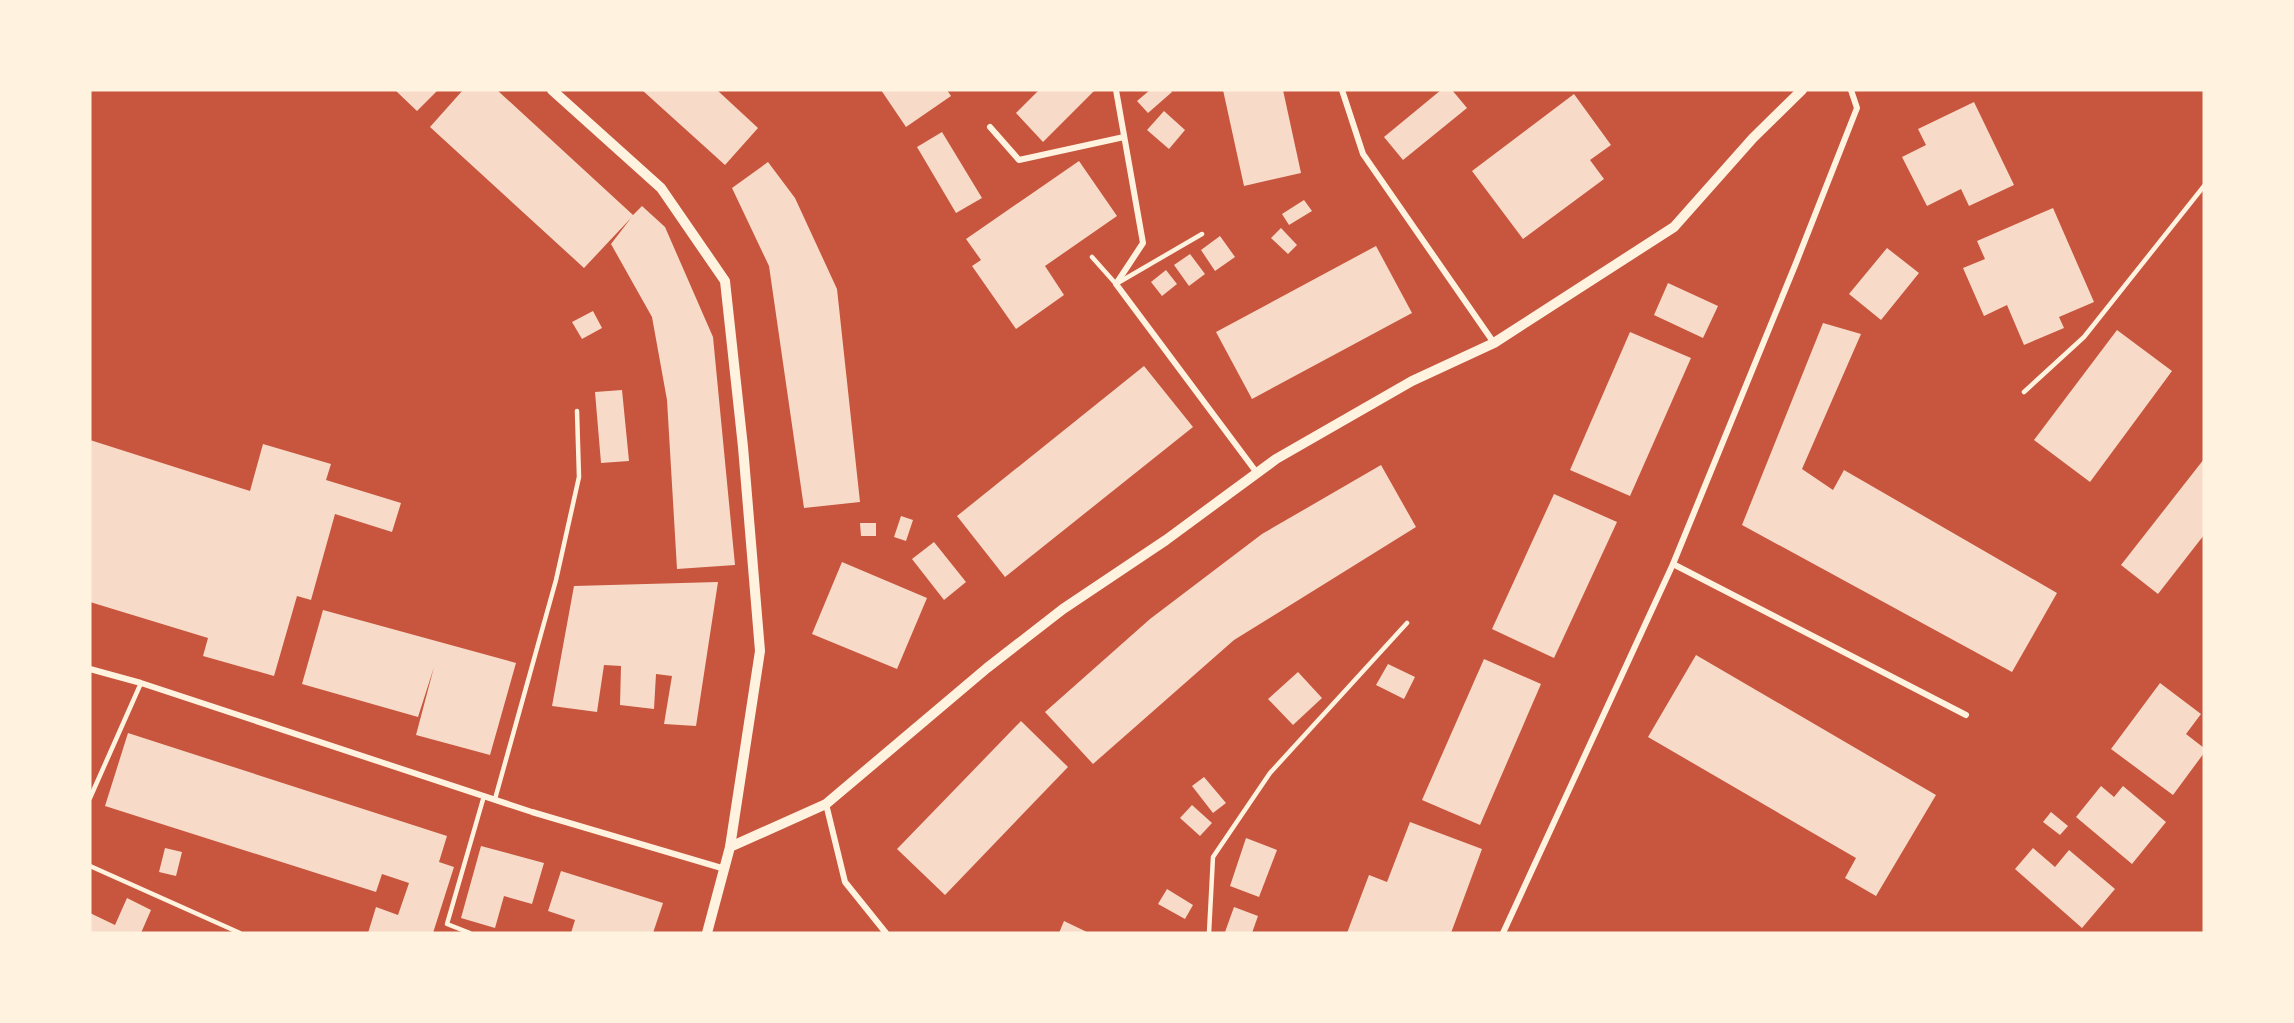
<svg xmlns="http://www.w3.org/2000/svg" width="2294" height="1023" font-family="Quicksand,sans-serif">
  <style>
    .building { fill: #f7dbc8 }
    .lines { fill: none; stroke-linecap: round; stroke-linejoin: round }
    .service { stroke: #fff3e0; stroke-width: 4.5 }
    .minor { stroke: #fff3e0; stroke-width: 6 }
    .tertiary { stroke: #fff3e0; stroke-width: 10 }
  </style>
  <rect width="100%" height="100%" fill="#c8553d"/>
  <g class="building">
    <path d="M395 90H438L417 111Z"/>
    <path d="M463 90H497L633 215 642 206 665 227 713 337 735 565 677 569 667 400 652 317 611 244 631 218 584 268 430 127Z"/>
    <path d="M642 90H717L758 128 725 165Z"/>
    <path d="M881 90H947L951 96 906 127Z"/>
    <path d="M1039 90H1095L1043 142 1016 113Z"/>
    <path d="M1150 90H1170L1172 92 1148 113 1137 101Z"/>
    <path d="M1223 90H1283L1301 173 1244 186Z"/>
    <path d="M1441 90H1452L1467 108 1403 160 1384 137Z"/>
    <path d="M1574 94 1611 145 1590 160 1604 179 1523 239 1472 171Z"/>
    <path d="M1974 102 2014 185 1969 206 1961 189 1927 206 1902 157 1926 145 1918 129Z"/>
    <path d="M1164 111 1185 130 1169 149 1147 130Z"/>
    <path d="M942 132 982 198 956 213 917 147Z"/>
    <path d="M1079 161 1117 216 1045 266 1064 295 1016 329 972 266 981 260 966 239Z"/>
    <path d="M768 162 795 198 837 289 860 502 804 508 769 266 732 188Z"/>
    <path d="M1304 200 1312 211 1289 225 1282 214Z"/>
    <path d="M2053 208 2094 302 2059 317 2064 328 2024 345 2007 305 1984 316 1963 268 1985 259 1977 241Z"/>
    <path d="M1281 228 1297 245 1288 254 1271 238Z"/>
    <path d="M1220 236 1235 257 1215 271 1201 250Z"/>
    <path d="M1376 246 1412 313 1252 399 1216 332Z"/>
    <path d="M1887 248 1919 273 1881 320 1849 294Z"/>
    <path d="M1190 254 1205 274 1189 286 1174 265Z"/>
    <path d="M1166 270 1177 284 1162 296 1151 282Z"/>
    <path d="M1668 283 1718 306 1703 338 1654 315Z"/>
    <path d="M593 311 602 328 582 339 572 322Z"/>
    <path d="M1823 323 1861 334 1802 469 1833 490 1844 470 2057 593 2012 672 1742 525Z"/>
    <path d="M2117 330 2172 371 2090 482 2034 440Z"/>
    <path d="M1630 332 1691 358 1630 496 1570 470Z"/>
    <path d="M1144 366 1193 427 1005 577 957 516Z"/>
    <path d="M622 390 629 461 601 463 595 392Z"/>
    <path d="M90 440 250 491 263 444 331 464 326 480 401 503 392 532 335 514 311 600 297 596 274 676 203 656 208 638 90 602Z"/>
    <path d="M2204 459V535L2158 594 2121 565Z"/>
    <path d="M1381 465 1416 527 1234 640 1093 764 1045 712 1150 619 1262 534Z"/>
    <path d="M1554 494 1617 522 1554 658 1492 629Z"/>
    <path d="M901 516 913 520 906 541 894 537Z"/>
    <path d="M860 523H876V536H861Z"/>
    <path d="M934 542 966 582 944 600 912 559Z"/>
    <path d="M842 562 927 598 897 669 812 634Z"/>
    <path d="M718 582 696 726 664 724 672 676 656 674 654 709 620 705 621 666 604 665 597 712 552 706 574 586Z"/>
    <path d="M323 610 516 663 490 755 416 735 434 667 418 717 302 684Z"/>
    <path d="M1696 655 1936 795 1876 896 1845 878 1856 858 1648 737Z"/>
    <path d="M1484 659 1541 684 1480 825 1422 800Z"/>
    <path d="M1388 664 1415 677 1404 699 1376 685Z"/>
    <path d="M1298 672 1322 698 1293 725 1268 699Z"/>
    <path d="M2160 683 2201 714 2186 734 2204 748V753L2173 795 2111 749Z"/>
    <path d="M1021 721 1068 767 945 895 897 849Z"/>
    <path d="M128 733 447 836 439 862 454 867 433 933H368L376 907 398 915 409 883 382 874 376 892 105 806Z"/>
    <path d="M1204 777 1226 803 1213 813 1192 786Z"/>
    <path d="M2101 786 2114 797 2123 786 2166 822 2132 864 2076 817Z"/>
    <path d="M1192 805 1212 823 1200 836 1180 818Z"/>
    <path d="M2051 812 2068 826 2060 835 2043 822Z"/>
    <path d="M1410 822 1482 849 1451 933H1347L1369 875 1387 882Z"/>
    <path d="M1246 838 1277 850 1259 897 1230 886Z"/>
    <path d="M481 846 544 863 532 904 504 896 495 928 461 918Z"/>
    <path d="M165 848 182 852 176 876 159 872Z"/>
    <path d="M2033 848 2055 867 2069 850 2115 889 2082 928 2015 869Z"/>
    <path d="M561 871 663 903 653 933H571L575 920 548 911Z"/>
    <path d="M1167 889 1193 905 1185 919 1158 904Z"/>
    <path d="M127 898 151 910 141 933H90V913L115 925Z"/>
    <path d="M1234 907 1258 916 1252 933 1225 932Z"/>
    <path d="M1064 921 1089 933H1059Z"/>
  </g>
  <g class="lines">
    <g class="service">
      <path d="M1092 257 1116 284 1202 234"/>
      <path d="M2024 392 2084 337 2204 186"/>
      <path d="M90 798 141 683"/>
      <path d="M495 799 556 580 579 477 577 411"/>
      <path d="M90 866 240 933"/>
      <path d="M470 933 447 924 484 796"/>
      <path d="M1209 933 1213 857 1270 773 1407 623"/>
    </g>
    <g class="minor">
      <path d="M1116 90 1143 243 1116 284 1257 473"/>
      <path d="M1342 90 1363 154 1494 343"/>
      <path d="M990 127 1019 160 1124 137"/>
      <path d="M1673 564 1966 715"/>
      <path d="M90 669 141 683 532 812 725 869"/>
      <path d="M826 804 845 882 886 933"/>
      <path d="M1503 933 1673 564 1796 263 1857 108 1851 90"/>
    </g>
    <g class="tertiary">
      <path d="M552 90 661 188 725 281 743 447 760 651 730 847"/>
      <path d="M707 933 730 847 826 804 987 668 1063 609 1166 540 1276 459 1412 381 1494 343 1674 227 1753 138 1802 90"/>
    </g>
  </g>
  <rect width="2294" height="1023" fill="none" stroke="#fff3e0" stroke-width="183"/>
</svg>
